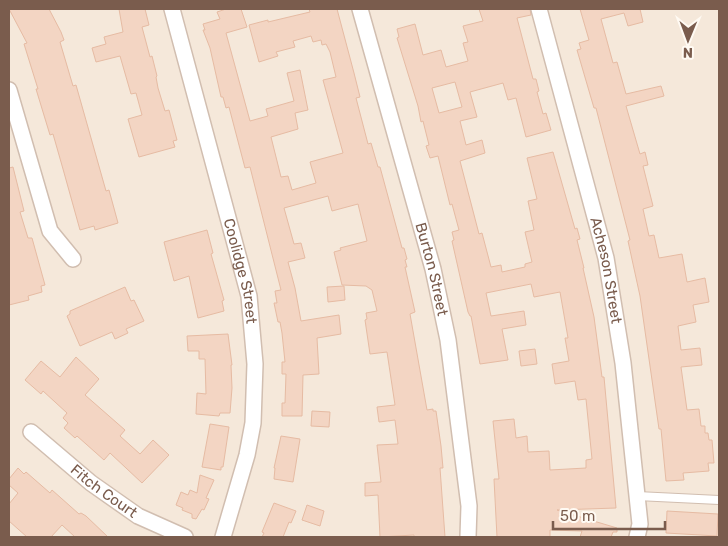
<svg xmlns="http://www.w3.org/2000/svg" width="728" height="546" font-family="Rubik,sans-serif">
  <style>
    .residential { fill: #f5e8da }
    .building { fill: #f3d5c3; stroke: #e6bba3; fill-rule: evenodd }
    .lines { fill: none; stroke-linecap: round; stroke-linejoin: round }
    .service-casing { stroke: #d1beb0; stroke-width: 10 }
    .minor-casing { stroke: #d1beb0; stroke-width: 18 }
    .service { stroke: #fff; stroke-width: 8 }
    .minor { stroke: #fff; stroke-width: 15 }
    .labels { text-anchor: middle; dominant-baseline: central; stroke-width: 5; stroke-linejoin: round; paint-order: stroke }
    .street-label { font-size: 15px; fill: #7a5c4d; stroke: #fffaf3 }
  </style>
  <rect width="100%" height="100%" fill="#fdf6ec"/>
  <rect class="residential" x="9" y="9" width="710" height="528"/>
  <g class="building">
    <path d="M9 9H49L61 32 64 40 60 42 73 86 76 85 106 191 109 190 118 223 95 230 94 226 80 230 63 169 53 134 50 135 36 89H38L24 44 27 43Z"/>
    <path d="M119 9H145L149 25 142 27 150 57 152 56 157 76 156 77 158 88 165 111 169 110 177 140 173 141 175 147 139 157 128 119 142 115 136 93 131 94 120 56 96 62 92 48 106 44 104 37 123 32Z"/>
    <path d="M226 9H241L247 27 226 33 250 121 268 116 266 109 294 101 287 73 300 70 308 110 295 113 298 129 271 137 281 177 288 176 292 190 316 183 310 162 343 153 323 80 336 77 330 52 326 44 322 45 321 40 313 42 311 36 293 41 295 47 276 52 278 56 259 62 249 25 268 20V22L310 12 309 9H337L354 73 360 97 356 98 368 144 371 143 378 167H380L402 248H404L407 259 405 260 407 267H405L415 312 410 314 427 410 433 409V411H436L441 446 443 468H440L445 537H414V535L380 537 378 495 365 496V483L381 482 377 445 398 444 395 420 379 422 377 407 395 405 387 352 370 354 365 320 367 319 366 313 377 311 372 290 366 286 342 285 334 252 341 250 340 248 367 241 358 204 332 211 328 196 284 208 294 244 301 243 305 258 288 262 295 288 301 321 339 315 341 334 317 338 319 374 303 375 302 416H282V403H285L286 374H282V362H285L282 333 280 322H278L274 303H277L275 291 281 290 250 167 245 168 229 107 226 108 223 97H221L210 48 203 30H205L203 24 220 19 217 12Z"/>
    <path d="M479 9H530L531 15 517 18 533 79H536L539 91 537 92 543 114 546 113 551 130 526 137 516 98 508 100 503 83 470 92 477 117 460 121 466 145 482 140 485 153 460 161 479 234 482 233 491 267 501 265 502 272 525 267V264L532 262 525 232 534 230 528 201 537 199 527 158 553 152 575 229 577 228 580 239 577 240 584 268H583L594 317 602 377H604L616 508 557 510 617 528V532H613L611 537H580L582 531 550 530V537H497L494 479H499L493 421 514 419 516 438 527 436 528 452 549 451 550 470 586 468V460L592 459 586 399 578 400 575 381 555 384 552 364 569 361 565 338H568L560 292 534 297 531 284 486 293 491 316 524 311 526 325 502 329 508 360 480 364 471 316H470L468 312 452 241 454 240 452 232 459 230 452 204 450 205 438 156 430 158 426 146 429 145 423 121 421 122 418 106 397 38 399 37 397 29 415 24 423 55 441 50 446 67 468 61 463 43 468 42 463 26 483 21ZM455 82 462 107 439 113 432 88Z"/>
    <path d="M580 9H640L643 22 628 26 624 13 601 19 613 63 617 62 626 94 661 86 664 96 626 106 640 154 645 152 648 165 643 166 653 206 643 209 649 236 654 235 659 258 682 254 687 282 705 278 709 302 693 305 696 322 678 326 681 350 700 348 702 365 681 367 687 410 699 409 701 426H705V433H708L709 440H712L714 463H708L709 471 683 473 684 480 666 481 661 429H659L640 296 628 241 630 240 596 108H594L577 50 581 49 579 43 589 40Z"/>
    <path d="M13 167 24 211 20 212 28 238H32L45 285 41 286 42 292 28 296 29 300 9 305V168Z"/>
    <path d="M207 230 213 253 211 254 224 300 222 301 224 311 198 318 189 276 174 281 164 242Z"/>
    <path d="M344 286 345 300 328 302 327 287Z"/>
    <path d="M125 287 131 301 134 300 144 321 126 329 128 333 115 339 112 332 80 346 67 316 70 314V311Z"/>
    <path d="M228 334 232 365H231L232 388 230 413H220L219 416 196 414 197 393 206 394 205 359H199V351H188L187 336Z"/>
    <path d="M535 349 537 364 521 366 519 351Z"/>
    <path d="M76 357 99 379 85 395 125 430 120 436 140 454 153 440 169 455 142 483 110 453 104 460 77 436 75 438 64 428 68 423 63 418 67 413 43 391 41 394 25 380 41 361 60 377Z"/>
    <path d="M312 411 330 412 329 427 311 426Z"/>
    <path d="M210 424 229 427 223 467H221V470L202 467Z"/>
    <path d="M281 436 300 439 293 482 274 479 275 468H274Z"/>
    <path d="M18 468 24 474 26 472 50 493 52 490 79 514 81 513 86 516 108 537H75L62 525 51 537H27L9 521V504L18 493 9 485V479Z"/>
    <path d="M200 475 214 480 206 498 209 499 204 510 202 509 196 519 192 518V514L182 510 183 508 176 505 181 492 188 495 190 490 197 493Z"/>
    <path d="M274 503 296 511 291 523 289 522 283 537H262L264 533 262 532Z"/>
    <path d="M307 505 324 511 320 526 302 520Z"/>
    <path d="M667 511 718 514 717 536 666 533Z"/>
  </g>
  <g class="lines">
    <defs>
      <path id="service" d="M637 496 719 500"/>
      <g id="minor">
        <path id="s1" d="M172 9 249 296 255 364 253 423 247 455 223 537"/>
        <path id="s2" d="M360 9 433 269 448 340 469 506 468 537"/>
        <path id="s3" d="M539 9 606 258 623 363 640 524 637 537"/>
        <path d="M9 90 50 231 73 259"/>
        <path id="s4" d="M31 432 91 483 138 516 185 537"/>
      </g>
    </defs>
    <use href="#service" class="service-casing"/>
    <use href="#minor" class="minor-casing"/>
    <use href="#service" class="service"/>
    <use href="#minor" class="minor"/>
  </g>
  <g class="labels">
    <g class="street-label">
      <text stroke="none"><textPath href="#s2" startOffset="270">Burton Street</textPath></text>
      <text stroke="none"><textPath href="#s3" startOffset="270">Acheson Street</textPath></text>
      <text stroke="none"><textPath href="#s1" startOffset="271">Coolidge Street</textPath></text>
      <text stroke="none"><textPath href="#s4" startOffset="94">Fitch Court</textPath></text>
    </g>
  </g>
  <rect width="728" height="546" fill="none" stroke="#7a5c4d" stroke-width="20"/>
  <g transform="translate(688 40) rotate(181)" stroke="#fffaf3" stroke-width="4" paint-order="stroke">
  <path d="M0-4L9 19L0 12L-9 19Z" fill="#7a5c4d"/>
  <text y="-8" font-size="14" font-weight="bold" text-anchor="middle" fill="#7a5c4d">N</text>
  </g>
  <path d="M553 521v8h112v-8" fill="none" stroke="#7a5c4d" stroke-width="2.5"/>
  <text x="560" y="521" font-size="15" fill="#7a5c4d" stroke="#fffaf3" stroke-width="4" paint-order="stroke">50 m</text>
</svg>
